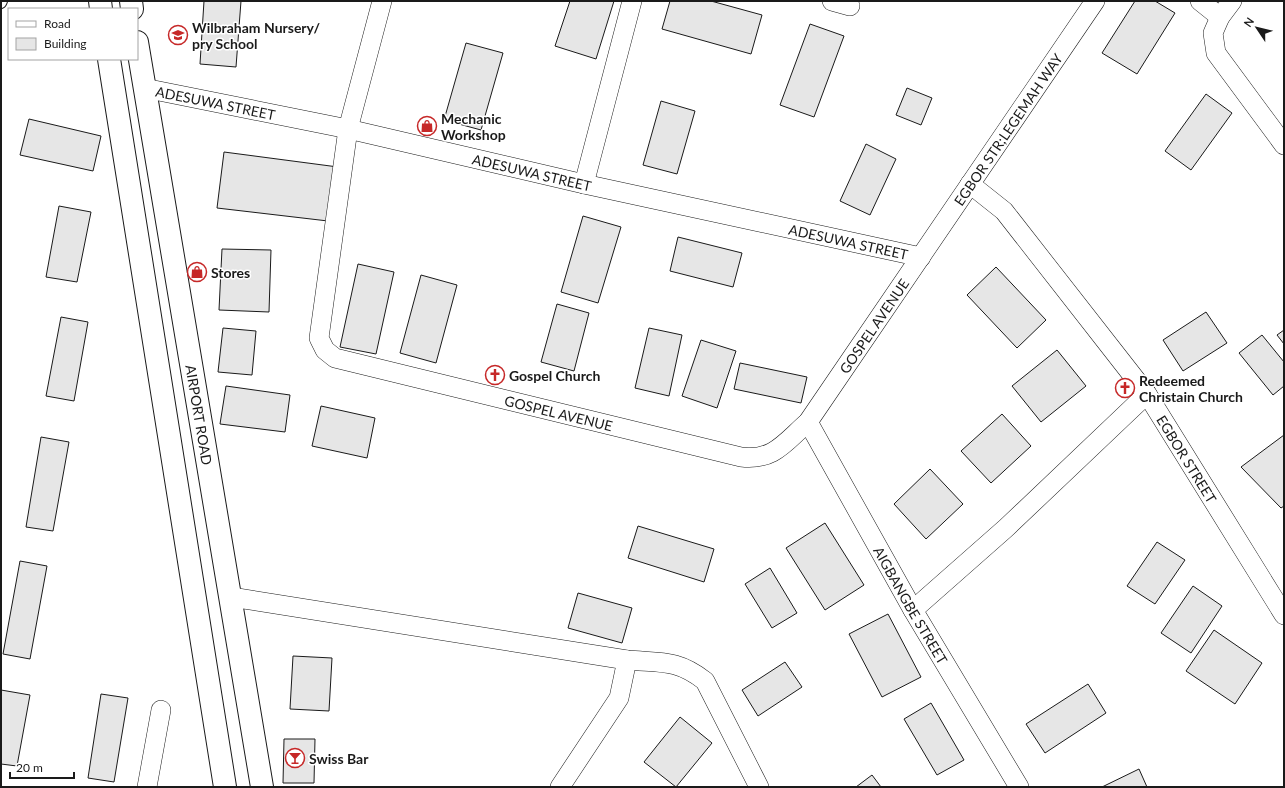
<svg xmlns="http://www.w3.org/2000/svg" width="1285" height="788" font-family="Lato,sans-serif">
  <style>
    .building { fill: #e6e6e6; stroke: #1a1a1a }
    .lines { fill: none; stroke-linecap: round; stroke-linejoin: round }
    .lane-casing { stroke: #1a1a1a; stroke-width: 12 }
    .street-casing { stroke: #1a1a1a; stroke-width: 20 }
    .secondary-casing { stroke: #1a1a1a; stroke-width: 24 }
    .lane { stroke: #fff; stroke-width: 10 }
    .street { stroke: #fff; stroke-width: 19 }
    .secondary { stroke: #fff; stroke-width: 22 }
    .labels { text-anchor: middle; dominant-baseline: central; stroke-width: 3; stroke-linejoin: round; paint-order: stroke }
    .poi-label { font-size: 14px; font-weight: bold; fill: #1a1a1a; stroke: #fff; text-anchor: start }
    .street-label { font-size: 14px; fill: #1a1a1a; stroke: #fff }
  </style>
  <rect width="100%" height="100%" fill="#fff"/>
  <g class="building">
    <path d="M204 1H241L236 67 200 64Z"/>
    <path d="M570 1H614L596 59 555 46Z"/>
    <path d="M670 1H711L762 15 751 54 662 29Z"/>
    <path d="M1135 1H1155L1175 13 1137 74 1102 53Z"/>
    <path d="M810 24 844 36 814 117 780 105Z"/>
    <path d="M466 43 503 53 481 130 444 120Z"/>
    <path d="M907 88 932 98 921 125 896 115Z"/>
    <path d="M1206 94 1232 113 1191 170 1165 151Z"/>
    <path d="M661 101 695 111 677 174 643 165Z"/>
    <path d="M29 119 101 136 93 171 20 155Z"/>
    <path d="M866 144 896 159 870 215 840 201Z"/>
    <path d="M224 152 338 167 328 221 217 208Z"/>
    <path d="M59 206 91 212 77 282 46 277Z"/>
    <path d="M583 216 621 227 598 303 561 292Z"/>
    <path d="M678 237 742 253 733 287 670 271Z"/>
    <path d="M222 249 271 250 269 312 219 310Z"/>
    <path d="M358 264 394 272 376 354 340 347Z"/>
    <path d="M996 267 1046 320 1017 348 967 295Z"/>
    <path d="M421 275 457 285 436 363 400 353Z"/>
    <path d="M557 304 589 313 574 371 541 362Z"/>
    <path d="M1206 312 1227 343 1183 371 1163 340Z"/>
    <path d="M61 317 88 322 74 401 46 396Z"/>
    <path d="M223 328 256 331 252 375 218 372Z"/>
    <path d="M649 328 682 335 669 396 635 388Z"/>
    <path d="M1284 330V344L1277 335Z"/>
    <path d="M1262 335 1284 362V386L1273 395 1239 353Z"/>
    <path d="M701 340 736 351 717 408 682 396Z"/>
    <path d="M1057 350 1086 386 1041 422 1012 386Z"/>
    <path d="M740 363 807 377 801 403 734 389Z"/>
    <path d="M226 386 290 395 285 432 220 424Z"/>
    <path d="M321 406 375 418 367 458 312 446Z"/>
    <path d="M1002 414 1031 446 991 483 961 451Z"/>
    <path d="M1284 435V506L1281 508 1241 467Z"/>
    <path d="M41 437 69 442 53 531 26 527Z"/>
    <path d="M930 469 963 504 926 539 894 504Z"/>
    <path d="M825 523 864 585 825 610 786 548Z"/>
    <path d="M638 526 714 549 704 582 628 558Z"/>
    <path d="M1157 542 1185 560 1155 604 1127 586Z"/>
    <path d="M20 561 47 566 30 659 3 654Z"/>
    <path d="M770 568 797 613 772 628 745 584Z"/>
    <path d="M1193 586 1222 606 1191 653 1161 633Z"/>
    <path d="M578 593 632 608 622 643 568 628Z"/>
    <path d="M888 614 921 677 882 697 849 634Z"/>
    <path d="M1214 630 1262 663 1235 704 1186 671Z"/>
    <path d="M293 656 332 658 329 711 290 709Z"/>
    <path d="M785 662 802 687 758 716 742 690Z"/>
    <path d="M1088 684 1106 713 1045 753 1026 724Z"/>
    <path d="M1 690 30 695 17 766 1 764Z"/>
    <path d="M101 694 128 698 114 782 88 778Z"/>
    <path d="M931 703 964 760 937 775 904 719Z"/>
    <path d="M680 717 712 743 676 787 644 762Z"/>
    <path d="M284 739H315L314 783H283Z"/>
    <path d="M1139 769 1147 787H1102Z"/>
    <path d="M872 775 881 787H856Z"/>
  </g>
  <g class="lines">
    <defs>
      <path id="lane" d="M1 3 2 1"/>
      <g id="street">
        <path id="s1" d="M382 1 348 129 319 338 325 350 335 358 741 457C774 461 785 442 808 422L1095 1"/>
        <path d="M832 1 850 6"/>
        <path d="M1200 1 1220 17"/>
        <path d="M1232 1 1220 17 1213 33 1216 53 1284 145"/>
        <path id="s2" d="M144 88 348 129 584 184 921 257"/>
        <path d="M584 184 632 1"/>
        <path id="s3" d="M970 184 1004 211 1147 394 1284 615"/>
        <path id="s4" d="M808 422 913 610 1019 787"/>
        <path d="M231 597 627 660C661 663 677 659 705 681L759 787"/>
        <path d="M913 610 1006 528 1147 394"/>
        <path d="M147 787 161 710"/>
        <path d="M560 787 619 698 627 660"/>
      </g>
      <g id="secondary">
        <path d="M100 1 101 9"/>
        <path d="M131 1 132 9"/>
        <path id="s5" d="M137 42 262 787"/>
        <path d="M109 59 225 787"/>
      </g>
    </defs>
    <use href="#lane" class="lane-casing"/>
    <use href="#street" class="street-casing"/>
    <use href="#secondary" class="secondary-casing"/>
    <use href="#lane" class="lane"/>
    <use href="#street" class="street"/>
    <use href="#secondary" class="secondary"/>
  </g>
  <defs>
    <symbol id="school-ring" viewBox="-11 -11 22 22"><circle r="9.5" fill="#fff" stroke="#c62828" stroke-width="1.5"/><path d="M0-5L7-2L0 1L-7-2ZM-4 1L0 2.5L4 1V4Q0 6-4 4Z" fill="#c62828"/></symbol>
    <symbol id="shop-ring" viewBox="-11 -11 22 22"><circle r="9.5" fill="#fff" stroke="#c62828" stroke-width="1.5"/><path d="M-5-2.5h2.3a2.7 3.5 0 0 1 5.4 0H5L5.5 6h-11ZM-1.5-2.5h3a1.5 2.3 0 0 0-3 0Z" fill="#c62828"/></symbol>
    <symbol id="church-ring" viewBox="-11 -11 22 22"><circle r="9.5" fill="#fff" stroke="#c62828" stroke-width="1.5"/><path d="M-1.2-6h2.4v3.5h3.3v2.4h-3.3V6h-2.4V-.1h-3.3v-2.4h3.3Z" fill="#c62828"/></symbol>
    <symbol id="bar-ring" viewBox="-11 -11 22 22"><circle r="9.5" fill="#fff" stroke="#c62828" stroke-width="1.5"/><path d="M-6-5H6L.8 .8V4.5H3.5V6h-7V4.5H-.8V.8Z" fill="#c62828"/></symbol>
  </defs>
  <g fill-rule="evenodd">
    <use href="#school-ring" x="167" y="24" width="22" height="22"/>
    <use href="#shop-ring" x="416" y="115" width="22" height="22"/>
    <use href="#shop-ring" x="186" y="261" width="22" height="22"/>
    <use href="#church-ring" x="484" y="364" width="22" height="22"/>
    <use href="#church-ring" x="1114" y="377" width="22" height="22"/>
    <use href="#bar-ring" x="284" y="747" width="22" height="22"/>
  </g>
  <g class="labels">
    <g class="poi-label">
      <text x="192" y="27">Wilbraham Nursery/<tspan x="192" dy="16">pry School</tspan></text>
      <text x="441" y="118">Mechanic<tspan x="441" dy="16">Workshop</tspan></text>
      <text x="211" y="272">Stores</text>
      <text x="509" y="375">Gospel Church</text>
      <text x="1139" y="380">Redeemed<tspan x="1139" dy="16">Christain Church</tspan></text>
      <text x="309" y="758">Swiss Bar</text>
    </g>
    <g class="street-label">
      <text stroke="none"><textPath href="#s2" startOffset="73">ADESUWA STREET</textPath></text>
      <text stroke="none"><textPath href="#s1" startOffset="1221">EGBOR STR;LEGEMAH WAY</textPath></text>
      <text stroke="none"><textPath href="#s2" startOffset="397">ADESUWA STREET</textPath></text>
      <text stroke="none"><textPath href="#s2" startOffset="721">ADESUWA STREET</textPath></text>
      <text stroke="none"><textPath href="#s1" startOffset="983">GOSPEL AVENUE</textPath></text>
      <text stroke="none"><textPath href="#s1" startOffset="600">GOSPEL AVENUE</textPath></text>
      <text stroke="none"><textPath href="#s5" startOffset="378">AIRPORT ROAD</textPath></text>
      <text stroke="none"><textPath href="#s3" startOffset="352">EGBOR STREET</textPath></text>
      <text stroke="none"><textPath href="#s4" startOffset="210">AIGBANGBE STREET</textPath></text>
    </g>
  </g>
  <rect width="1285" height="788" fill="none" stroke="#1a1a1a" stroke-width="4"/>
  <rect x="8" y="8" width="130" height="52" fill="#ffffff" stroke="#a3a3a3"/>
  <rect x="16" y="21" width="20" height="6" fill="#ffffff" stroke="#a3a3a3"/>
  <text x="44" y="28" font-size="12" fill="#1a1a1a">Road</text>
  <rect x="16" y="38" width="20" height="12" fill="#e6e6e6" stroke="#a3a3a3"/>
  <text x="44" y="48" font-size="12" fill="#1a1a1a">Building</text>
  <g transform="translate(1257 28) rotate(305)" stroke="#ffffff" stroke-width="3" paint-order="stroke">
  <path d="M0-3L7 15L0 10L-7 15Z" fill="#1a1a1a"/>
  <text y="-6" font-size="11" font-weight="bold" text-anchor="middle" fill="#1a1a1a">N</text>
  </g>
  <path d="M10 772v6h64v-6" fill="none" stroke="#1a1a1a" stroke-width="2"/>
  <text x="16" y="772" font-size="12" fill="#1a1a1a" stroke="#ffffff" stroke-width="3" paint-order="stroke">20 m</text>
</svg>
